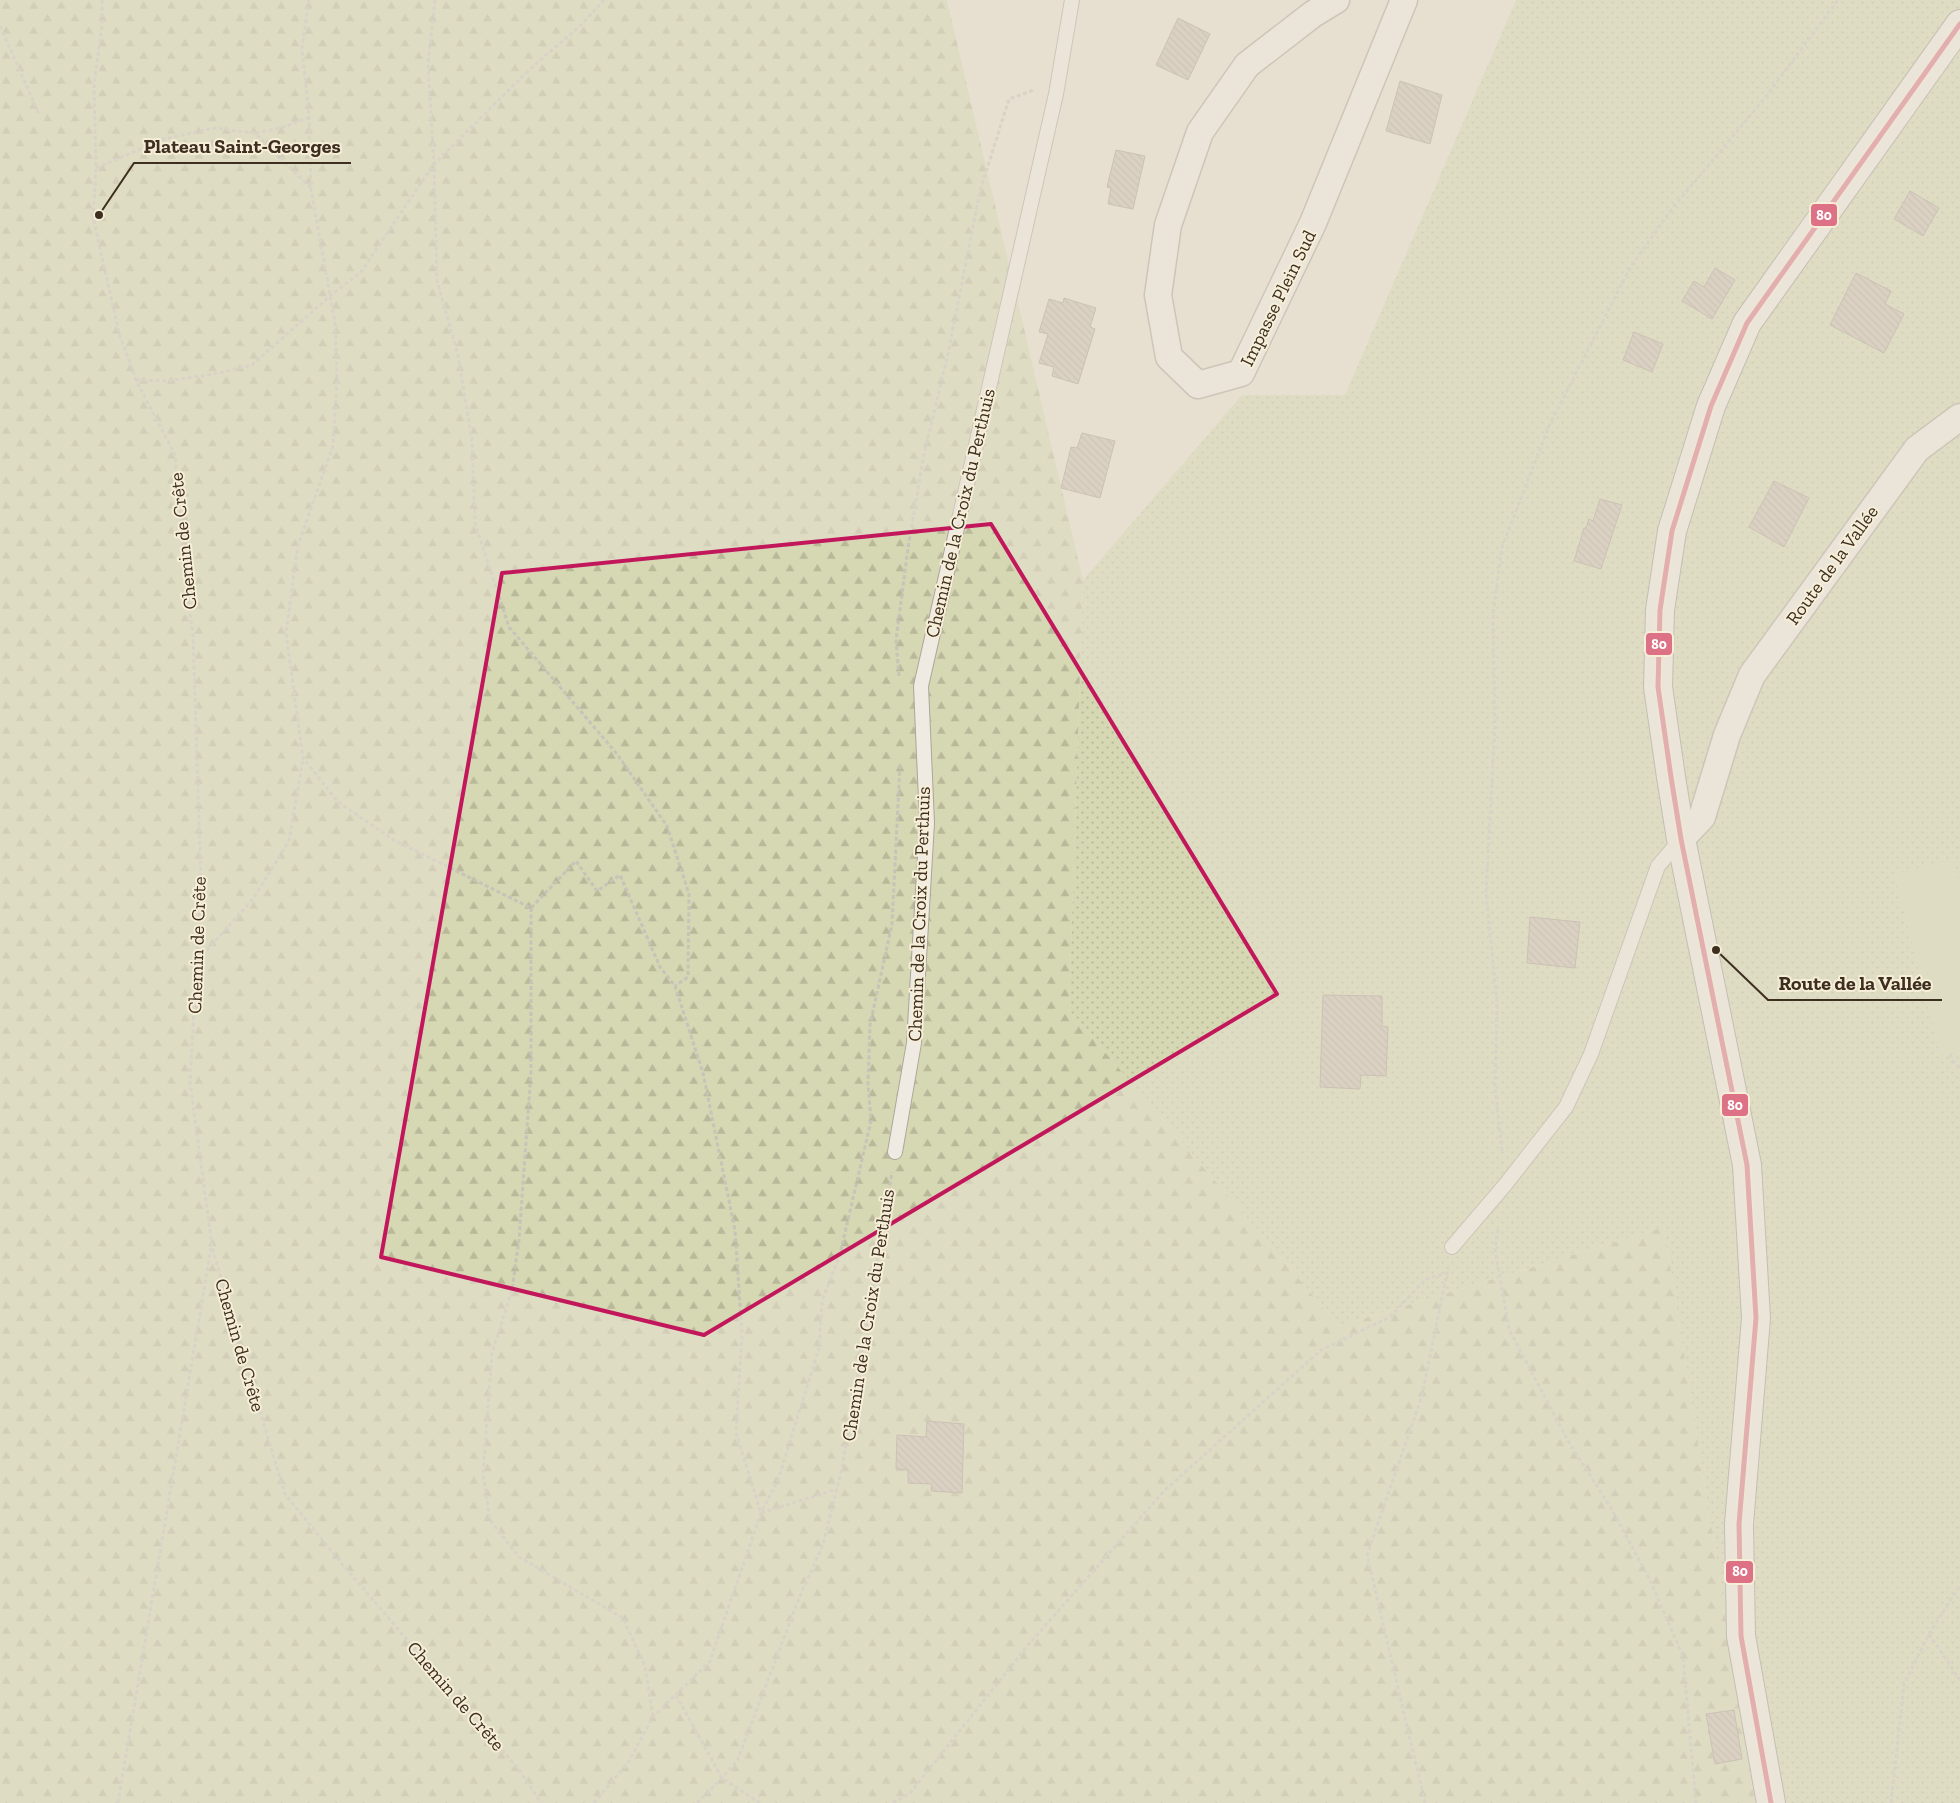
<svg xmlns="http://www.w3.org/2000/svg" width="1960" height="1803" font-family="'Zilla Slab',serif">
  <style>
    .grass { fill: url(#grass-dots) }
    .forest { fill: url(#forest-firs) }
    .green { fill: #d6d7b3 }
    .building { fill: url(#building-back-hatch); stroke: #a89c90 }
    .lines { fill: none; stroke-linecap: round; stroke-linejoin: round }
    .lane-casing { stroke: #ada599; stroke-width: 16 }
    .street-casing { stroke: #ada599; stroke-width: 29 }
    .secondary-casing { stroke: #9c958a; stroke-width: 30 }
    .path { stroke: #c8c2b9; stroke-width: 3; stroke-dasharray: 4 2.5; stroke-linecap: butt }
    .lane { stroke: #efebe3; stroke-width: 14 }
    .street { stroke: #efebe3; stroke-width: 26 }
    .secondary { stroke: #efebe3; stroke-width: 28 }
    .bus-1-casing { stroke: #f7eed8; stroke-width: 9 }
    .bus-1 { stroke: #dd7286; stroke-width: 5 }
    .marked { fill: none; stroke: #c2185b; stroke-width: 4; stroke-linejoin: round }
    .labels { text-anchor: middle; dominant-baseline: central; stroke-width: 4; stroke-linejoin: round; paint-order: stroke }
    .street-label { font-size: 19px; fill: #3d2e20; stroke: #f7eed8 }
    .leader { fill: none; stroke: #3d2e20; stroke-width: 2 }
    .callout-dot { fill: #3d2e20; stroke: #f7eed8; stroke-width: 2 }
    .callout-label { font-size: 20px; text-anchor: middle; font-weight: bold; fill: #3d2e20; stroke: #f7eed8; stroke-width: 4; stroke-linejoin: round; paint-order: stroke }
    .line-badge { stroke: #f7eed8; stroke-width: 2 }
    .badge-label { font-size: 14px; text-anchor: middle; font-weight: bold; fill: #fff }
  </style>
  <defs>
    <pattern id="grass-dots" width="8" height="8" patternUnits="userSpaceOnUse" patternTransform="scale(1.25)"><rect width="8" height="8" fill="#d6d7b3"/><path d="M2 2h.1M6 6h.1" fill="none" stroke="#b9b99a" stroke-width="1.8" stroke-linecap="round"/></pattern>
    <pattern id="forest-firs" width="22" height="20" patternUnits="userSpaceOnUse" patternTransform="scale(1.25)"><rect width="22" height="20" fill="#d6d7b3"/><path d="M5 1l3.5 6h-7zM16 11l3.5 6h-7z" fill="#b9b99a"/></pattern>
    <pattern id="building-back-hatch" width="6" height="6" patternUnits="userSpaceOnUse" patternTransform="scale(1.25)"><rect width="6" height="6" fill="#cbbfb2"/><path d="M-1 5l2 2M0 0l6 6M5-1l2 2" fill="none" stroke="#afa499"/></pattern>
  </defs>
  <rect width="100%" height="100%" fill="#e7e0d1"/>
  <path class="grass" d="M1516 0H1960V1803H1755L1664 1227 1339 1326 1069 1010 1083 580 1242 395H1345Z"/>
  <path class="forest" d="M0 0H947L1083 580 1069 1010 1339 1326 1664 1227 1755 1803H0Z"/>
  <path class="green" d="M1953 859 1960 886V1051L1941 1056 1894 874Z"/>
  <g class="building">
    <path d="M1178 18 1210 34 1188 80 1156 65Z"/>
    <path d="M1400 81 1442 95 1430 144 1386 131Z"/>
    <path d="M1116 150 1145 156 1133 209 1108 204 1111 188 1107 187Z"/>
    <path d="M1910 191 1939 208 1923 236 1894 219Z"/>
    <path d="M1715 268 1735 280 1712 319 1682 301 1694 281 1704 287Z"/>
    <path d="M1856 273 1891 291 1885 304 1904 314 1884 353 1830 325Z"/>
    <path d="M1064 298 1096 308 1090 327 1095 329 1078 384 1052 376 1054 367 1039 363 1048 334 1039 332 1049 299 1063 303Z"/>
    <path d="M1634 332 1663 344 1652 372 1623 360Z"/>
    <path d="M1082 433 1115 441 1100 498 1061 488 1071 447 1077 448Z"/>
    <path d="M1774 481 1809 498 1784 547 1749 527Z"/>
    <path d="M1600 499 1622 505 1601 569 1574 561 1584 528H1586L1589 519 1593 521Z"/>
    <path d="M1530 917 1580 922 1575 968 1527 963Z"/>
    <path d="M1323 995 1382 996V1026L1388 1027 1386 1076 1361 1075 1360 1089 1320 1087Z"/>
    <path d="M927 1421 964 1424 962 1493 931 1491 932 1484 908 1483V1470L896 1469 897 1435 926 1437Z"/>
    <path d="M1734 1710 1742 1759 1715 1764 1706 1714Z"/>
  </g>
  <g class="lines">
    <defs>
      <g id="lane">
        <path d="M895 1152 914 1043 927 823 921 686 1056 94 1072 0"/>
        <path d="M1452 1247 1505 1185 1566 1107 1591 1054 1658 866 1681 839"/>
      </g>
      <g id="street">
        <path d="M1336 0 1313 14 1247 65 1200 132 1168 225 1158 295 1169 357 1198 385 1241 373 1313 223 1404 0"/>
        <path d="M1681 839 1702 817 1727 735 1752 675 1917 449 1960 417"/>
      </g>
      <path id="secondary" d="M1771 1803 1741 1636 1739 1524 1756 1318 1747 1165 1681 839 1671 777 1658 687 1660 610 1672 531 1711 406 1747 323 1960 24"/>
    </defs>
    <use href="#lane" class="lane-casing"/>
    <use href="#street" class="street-casing"/>
    <use href="#secondary" class="secondary-casing"/>
    <g class="path">
      <path d="M102 0V26L94 85 96 168 93 217 119 333 136 380 175 455 184 568 193 636 201 884 190 1082 212 1245 231 1316 285 1494 337 1558 520 1771 541 1803"/>
      <path d="M309 0 302 48 309 117 311 189 335 323 337 380 333 446 298 545 286 633 303 758 338 802 394 840 531 908 576 861 597 891 620 875 660 967 675 986 703 1073 735 1230 742 1334 736 1433 761 1513 837 1489"/>
      <path d="M435 0 428 64 434 164 437 281 458 355 472 441 475 523 509 627 617 754 667 826 689 894 688 977 675 986"/>
      <path d="M0 26 39 114"/>
      <path d="M256 133 284 127 309 117"/>
      <path d="M96 168 164 139 214 128 255 133 311 188"/>
      <path d="M136 380 167 381 214 374 252 365 330 296 361 272 434 164 530 69 581 25 604 0"/>
      <path d="M899 676 896 640 908 548 924 454 948 354 980 191 1009 99 1034 90"/>
      <path d="M531 908V1072L519 1240 512 1290 492 1353 483 1474 490 1520 519 1557 623 1618 645 1666 653 1717"/>
      <path d="M198 960 253 899 289 841 303 759"/>
      <path d="M1950 1054 1952 1060 1960 1068"/>
      <path d="M1502 1151 1495 1087 1497 1002 1486 893 1495 726 1493 615 1502 547 1549 426 1630 268 1671 210 1764 99 1838 0"/>
      <path d="M1498 1229 1495 1249 1509 1329 1568 1441 1611 1508 1649 1578 1683 1656 1696 1803"/>
      <path d="M1929 1634 1960 1680"/>
      <path d="M676 1695 722 1778 760 1803"/>
      <path d="M118 1803 211 1248"/>
      <path d="M594 1803 629 1761 653 1717 710 1661 761 1513 778 1480 819 1348 822 1301 840 1254 871 1121 868 1084 870 1025 892 924 900 765"/>
      <path d="M697 1803 722 1778 738 1759 799 1598 823 1545 842 1468 892 1172"/>
      <path d="M893 1803 910 1793 1029 1644 1164 1491 1321 1350 1390 1317 1426 1279 1447 1273 1448 1268"/>
      <path d="M1425 1803 1367 1555 1422 1396 1447 1273"/>
      <path d="M1891 1803 1904 1684 1929 1634 1960 1585"/>
    </g>
    <use href="#lane" class="lane"/>
    <use href="#street" class="street"/>
    <use href="#secondary" class="secondary"/>
    <defs>
      <path id="bus-1" d="M1771 1803 1741 1636 1739 1524 1756 1318 1747 1165 1681 839 1671 777 1658 687 1660 610 1672 531 1711 406 1747 323 1960 24"/>
    </defs>
    <use href="#bus-1" class="bus-1-casing"/>
    <use href="#bus-1" class="bus-1"/>
  </g>
  <path d="M0 0H1960V1803H0ZM991 524 1277 994 704 1335 381 1257 502 573Z" fill="#e7e0d1" fill-opacity=".55" fill-rule="evenodd"/>
  <path class="marked" d="M991 524 1277 994 704 1335 381 1257 502 573Z"/>
  <g class="labels">
    <g class="street-label">
      <text transform="translate(1278 298) rotate(-64)">Impasse Plein Sud</text>
      <text transform="translate(960 513) rotate(-77)">Chemin de la Croix du Perthuis</text>
      <text transform="translate(183 541) rotate(-96)">Chemin de Crête</text>
      <text transform="translate(1832 565) rotate(-54)">Route de la Vallée</text>
      <text transform="translate(919 914) rotate(-88)">Chemin de la Croix du Perthuis</text>
      <text transform="translate(197 945) rotate(-88)">Chemin de Crête</text>
      <text transform="translate(868 1315) rotate(-81)">Chemin de la Croix du Perthuis</text>
      <text transform="translate(240 1345) rotate(74)">Chemin de Crête</text>
      <text transform="translate(456 1696) rotate(49)">Chemin de Crête</text>
    </g>
  </g>
  <path class="leader" d="M99 215L134 163H351M1716 950L1768 1000H1942"/>
  <g class="callout-dot">
    <circle cx="99" cy="215" r="5"/>
    <circle cx="1716" cy="950" r="5"/>
  </g>
  <g class="callout-label">
    <text x="242" y="153">Plateau Saint-Georges</text>
    <text x="1855" y="990">Route de la Vallée</text>
  </g>
  <g class="line-badge">
    <rect x="1810" y="203" width="28" height="24" rx="5" fill="#dd7286"/>
    <rect x="1645" y="632" width="28" height="24" rx="5" fill="#dd7286"/>
    <rect x="1721" y="1093" width="28" height="24" rx="5" fill="#dd7286"/>
    <rect x="1725" y="1560" width="29" height="24" rx="5" fill="#dd7286"/>
  </g>
  <g class="badge-label">
    <text x="1824" y="220">80</text>
    <text x="1659" y="649">80</text>
    <text x="1735" y="1110">80</text>
    <text x="1740" y="1576">80</text>
  </g>
</svg>
